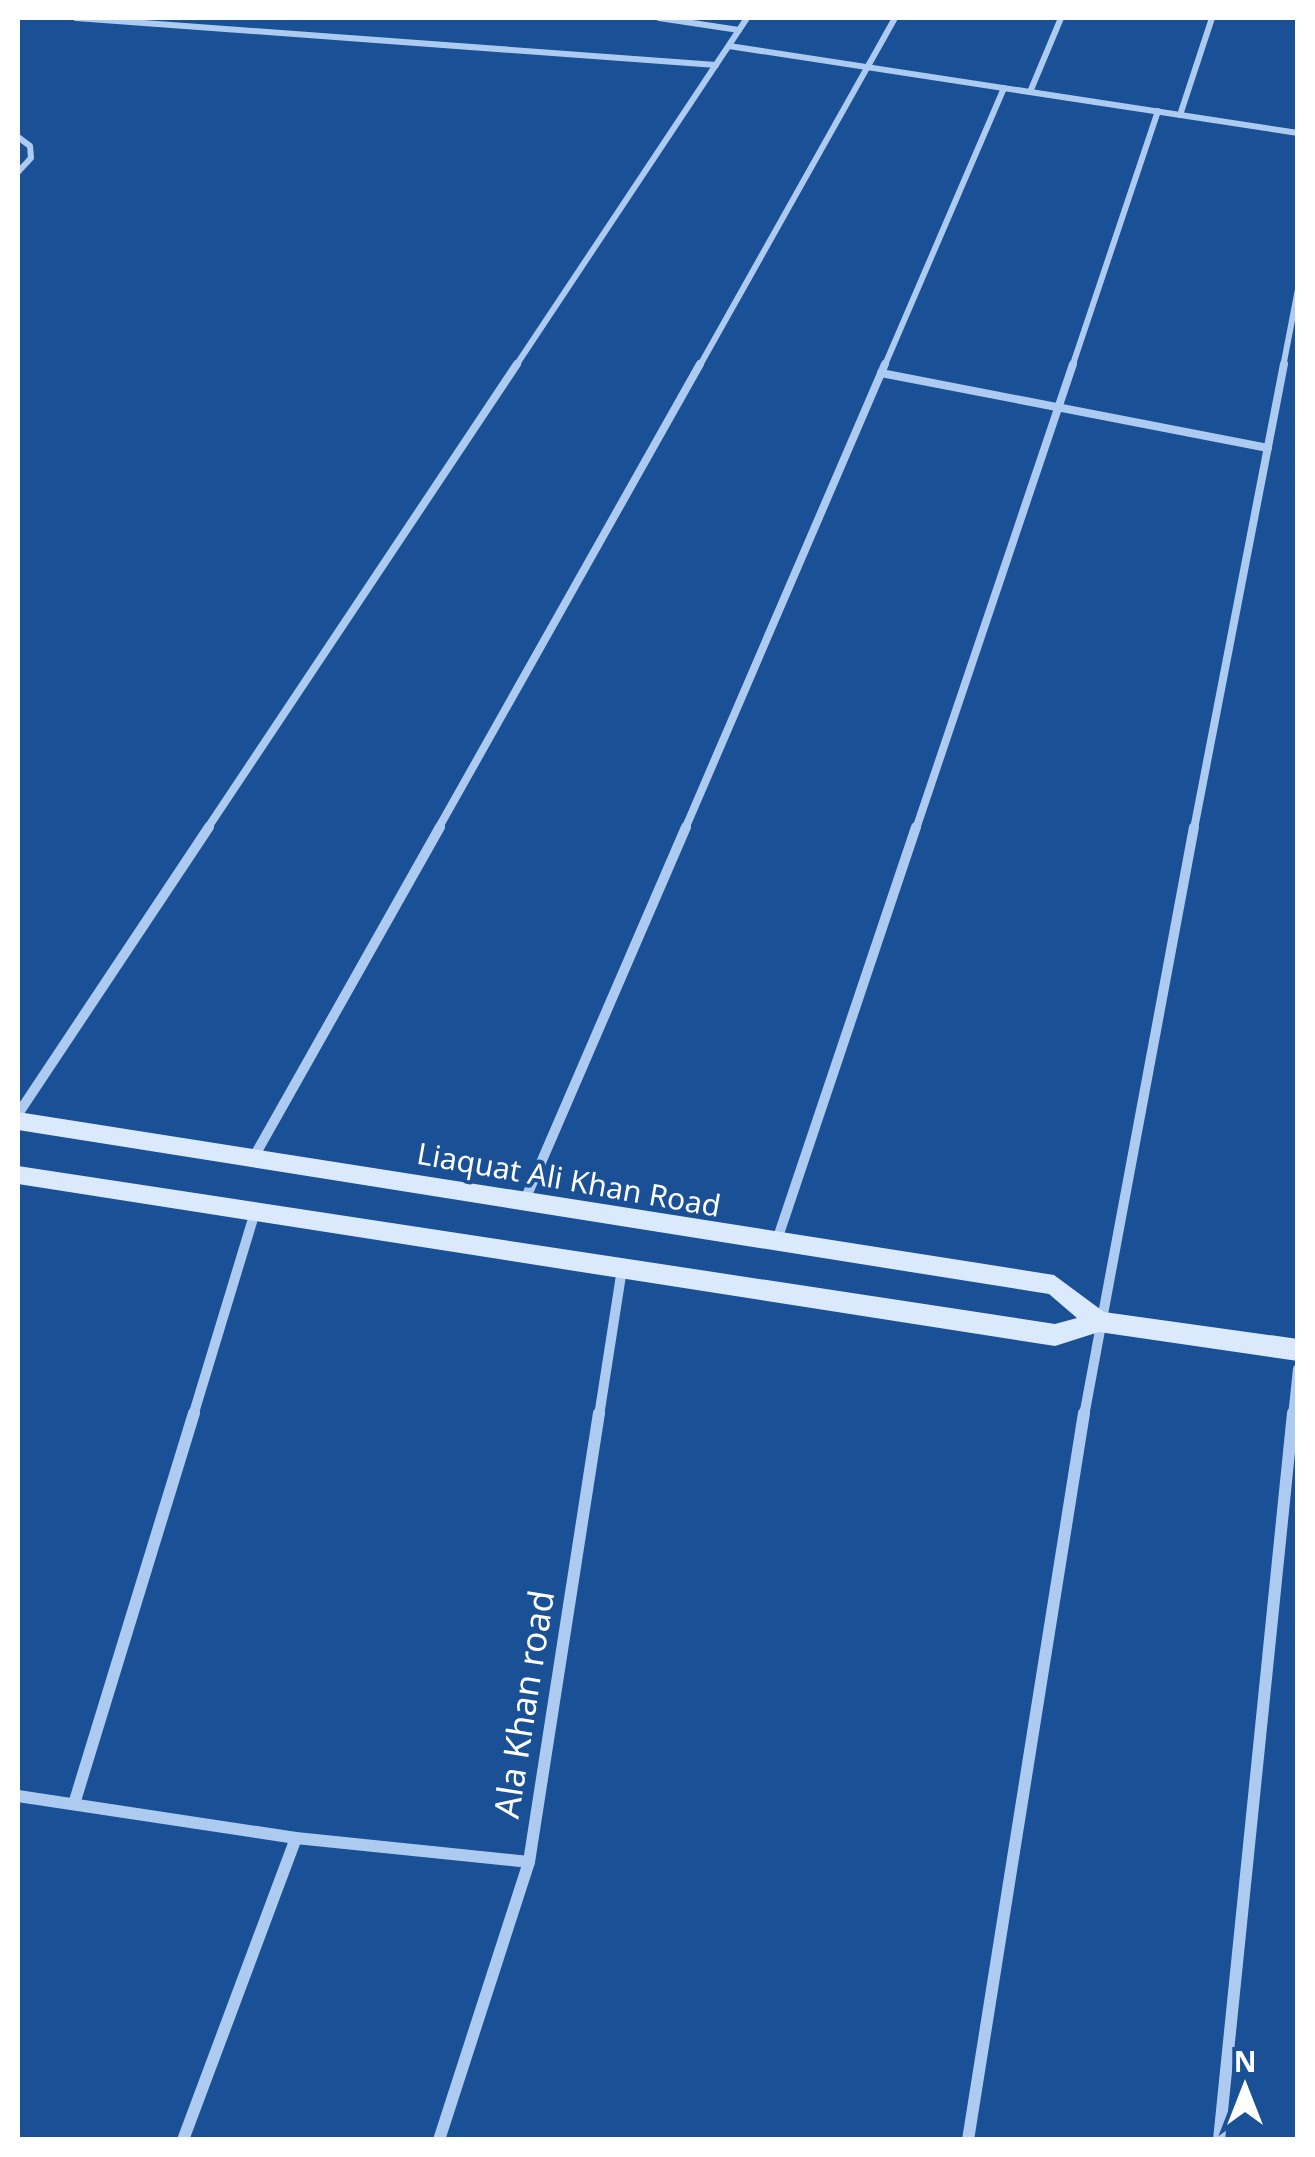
<svg xmlns="http://www.w3.org/2000/svg" width="1315" height="2157" font-family="'Noto Sans',sans-serif">
  <style>
    .lines { fill: none; stroke-linecap: round; stroke-linejoin: round }
    .street-far3 { stroke: #adcbf0; stroke-width: 6 }
    .street-far2 { stroke: #adcbf0; stroke-width: 8 }
    .street-far1 { stroke: #adcbf0; stroke-width: 10 }
    .street { stroke: #adcbf0; stroke-width: 12 }
    .secondary { fill: #dae9fb; fill-rule: evenodd }
    .labels { text-anchor: middle; dominant-baseline: central; stroke-width: 8; stroke-linejoin: round; paint-order: stroke }
    .street-label { font-size: 30px; fill: #fff; stroke: #1a5095 }
    .near-street-label { font-size: 35px; fill: #fff; stroke: #1a5095 }
  </style>
  <rect width="100%" height="100%" fill="#1a5095"/>
  <g class="lines">
    <g class="street-far3">
      <path d="M76 18 716 65"/>
      <path d="M659 18 739 30"/>
      <path d="M729 46 1298 133"/>
      <path d="M1030 92 1061 18"/>
      <path d="M1180 115 1212 18"/>
      <path d="M18 137 30 146 31 158 18 172"/>
      <path d="M515 367 747 18"/>
      <path d="M699 367 895 18"/>
      <path d="M884 367 1004 88"/>
      <path d="M1072 367 1158 111"/>
      <path d="M1283 367 1298 289"/>
    </g>
    <g class="street-far2">
      <path d="M881 373 1268 448"/>
      <path d="M207 829 517 364"/>
      <path d="M438 829 700 364"/>
      <path d="M685 829 885 364"/>
      <path d="M916 829 1073 364"/>
      <path d="M1194 829 1284 364"/>
    </g>
    <g class="street-far1">
      <path d="M18 1114 209 827"/>
      <path d="M255 1155 440 827"/>
      <path d="M524 1202 686 827"/>
      <path d="M776 1243 916 827"/>
      <path d="M193 1416 255 1212"/>
      <path d="M599 1416 622 1269"/>
      <path d="M1084 1416 1194 827"/>
      <path d="M1293 1416 1298 1369"/>
    </g>
    <g class="street">
      <path d="M18 1796 296 1838 529 1862"/>
      <path d="M74 1804 194 1413"/>
      <path d="M183 2140 296 1838"/>
      <path d="M439 2140 529 1862 599 1413"/>
      <path d="M968 2140 1084 1413"/>
      <path d="M1219 2140 1293 1413"/>
    </g>
    <path class="secondary" d="M18 1112 1054 1275 1104 1312 1298 1339V1361L1099 1332 1055 1346 18 1184V1166L1055 1324 1077 1318 1049 1294 18 1130Z"/>
  </g>
  <g class="labels">
    <g class="street-label">
      <text transform="translate(569 1179) rotate(10)">Liaquat Ali Khan Road</text>
    </g>
    <g class="near-street-label">
      <text transform="translate(523 1704) rotate(-81)">Ala Khan road</text>
    </g>
  </g>
  <rect width="1315" height="2157" fill="none" stroke="#ffffff" stroke-width="40"/>
  <g transform="translate(1245 2087)" stroke="#1a5095" stroke-width="8" paint-order="stroke">
  <path d="M0-8L18 38L0 25L-18 38Z" fill="#ffffff"/>
  <text y="-15" font-size="28" font-weight="bold" text-anchor="middle" fill="#ffffff">N</text>
  </g>
</svg>
